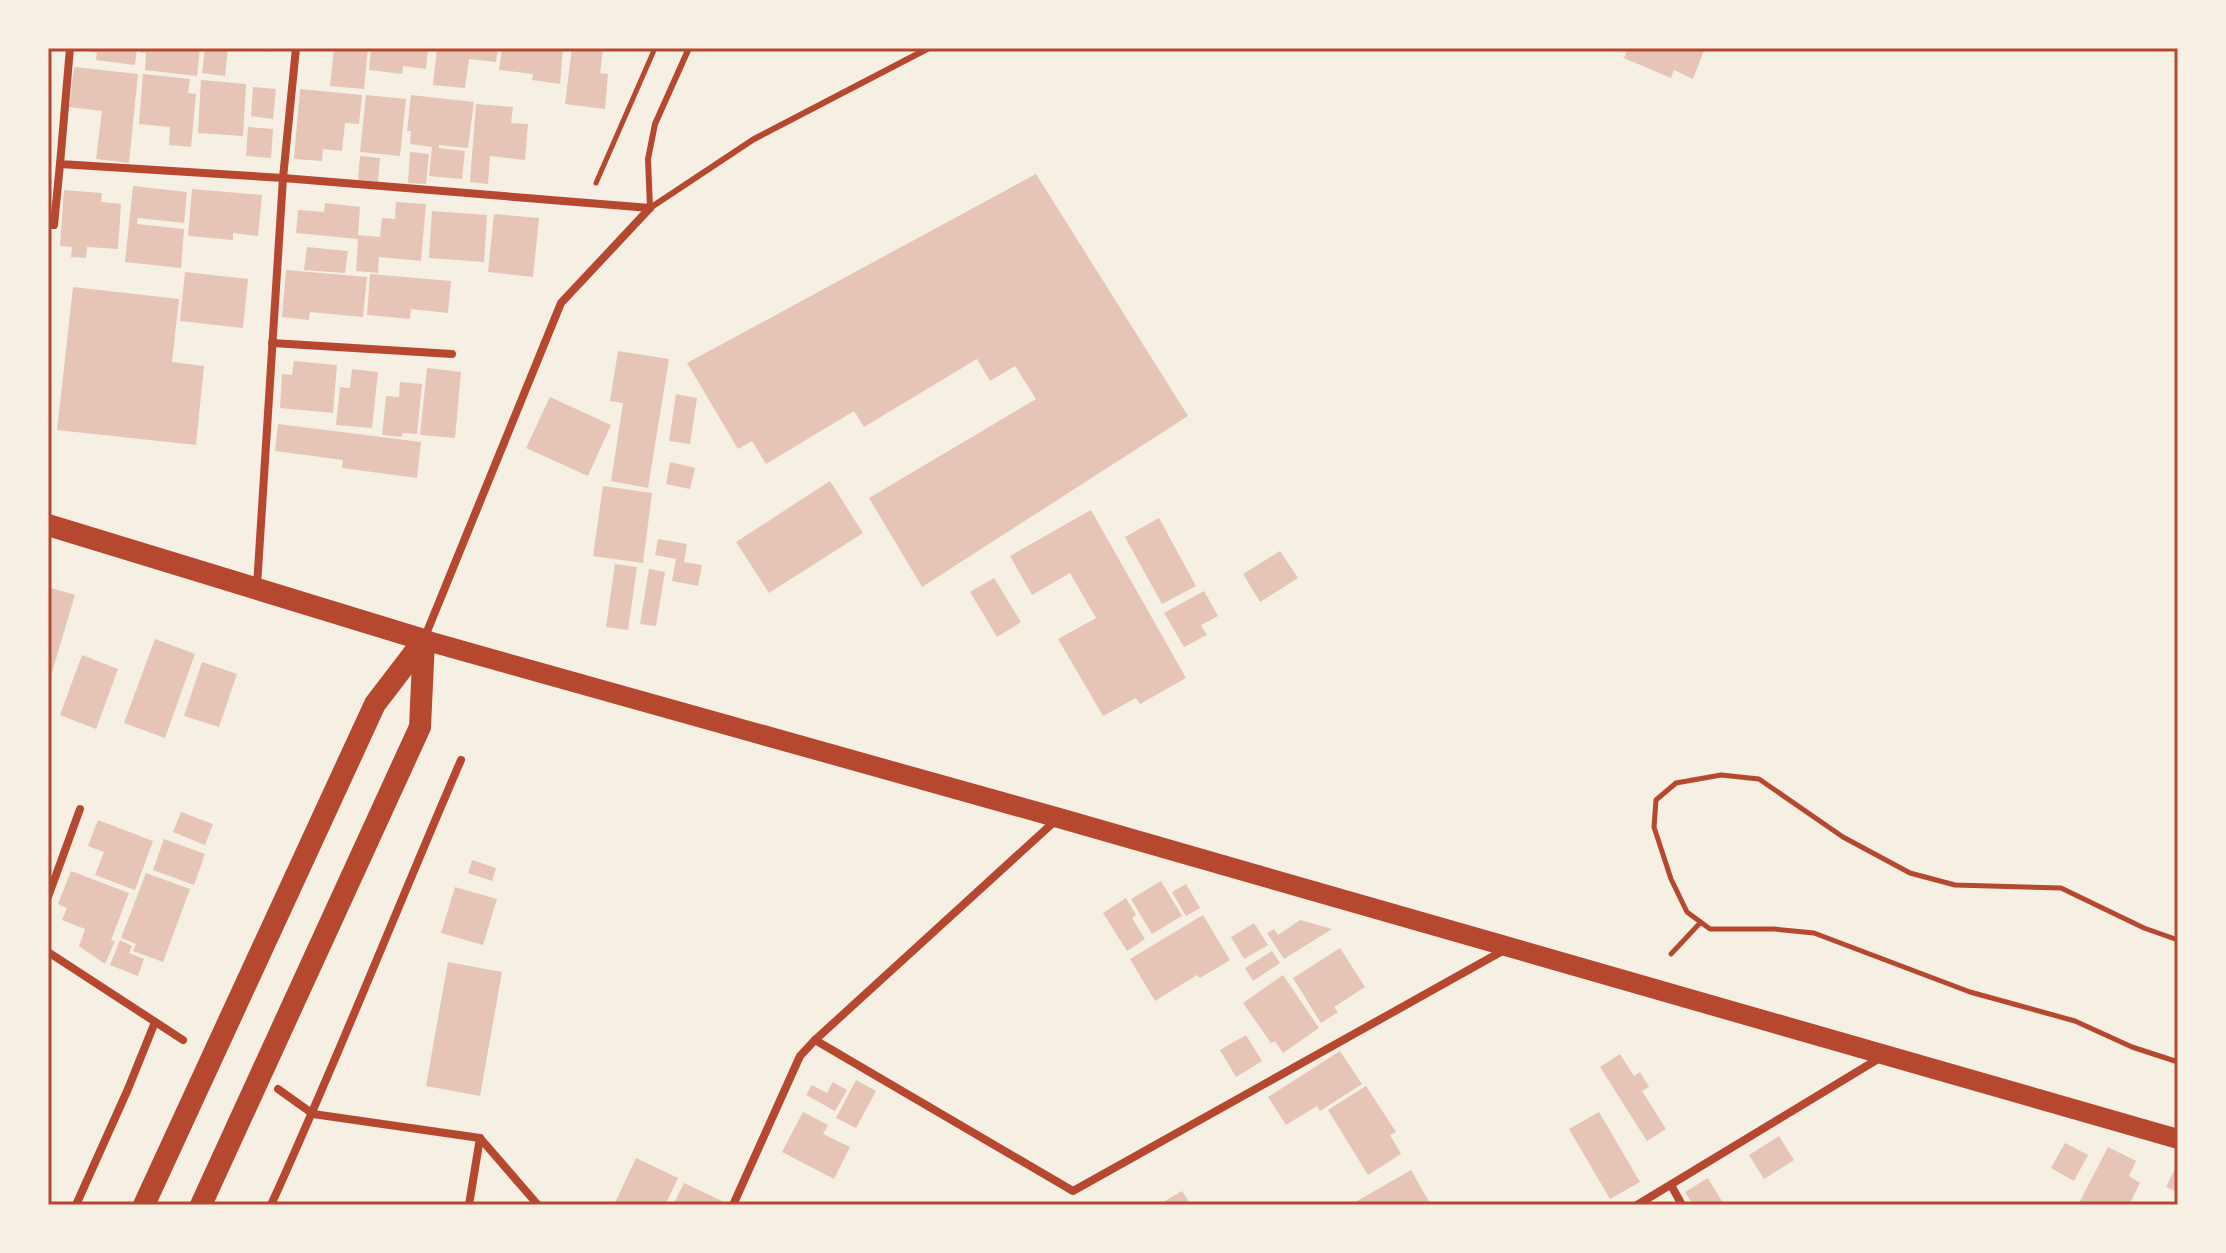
<svg xmlns="http://www.w3.org/2000/svg" width="2226" height="1253" font-family="'Noto Sans',sans-serif">
<style>
.building{fill:#e6c5b7}
.lines{fill:none;stroke-linecap:round;stroke-linejoin:round}
.path{stroke:#b5482f;stroke-width:5}
.service{stroke:#b5482f;stroke-width:6}
.minor{stroke:#b5482f;stroke-width:8}
.primary{stroke:#b5482f;stroke-width:20}
.trunk{stroke:#b5482f;stroke-width:22}
.neatline{fill:none;stroke:#b5482f;stroke-width:3}
</style>
<rect width="100%" height="100%" fill="#f6efe4"/>
<g class="building">
<path d="M 86,48 L 137,48 L 135,65 L 96,60 L 97,53 L 85,51 Z"/>
<path d="M 139,48 L 200,48 L 197,76 L 145,70 L 146,53 L 139,52 Z"/>
<path d="M 205,48 L 228,48 L 225,76 L 202,73 Z"/>
<path d="M 251,48 L 271,48 L 271,52 L 251,50 Z"/>
<path d="M 334,48 L 368,48 L 364,89 L 330,86 Z"/>
<path d="M 371,48 L 428,48 L 426,69 L 403,66 L 402,74 L 369,70 Z"/>
<path d="M 437,48 L 498,48 L 496,62 L 469,59 L 465,88 L 433,85 Z"/>
<path d="M 502,48 L 563,48 L 560,84 L 532,80 L 533,74 L 499,70 Z"/>
<path d="M 572,48 L 603,49 L 600,73 L 608,74 L 605,109 L 565,104 Z"/>
<path d="M 1628,48 L 1705,48 L 1693,79 L 1674,70 L 1671,78 L 1624,58 Z"/>
<path d="M 74,67 L 138,74 L 129,163 L 96,159 L 102,111 L 69,107 Z"/>
<path d="M 143,74 L 190,79 L 188,93 L 196,94 L 191,147 L 169,145 L 170,127 L 139,124 Z"/>
<path d="M 201,80 L 246,84 L 243,136 L 198,133 Z"/>
<path d="M 253,87 L 276,89 L 273,119 L 251,116 Z"/>
<path d="M 300,89 L 362,95 L 359,124 L 345,123 L 342,151 L 323,149 L 322,161 L 294,159 Z"/>
<path d="M 366,95 L 406,99 L 400,156 L 360,152 Z"/>
<path d="M 411,95 L 474,102 L 468,148 L 439,145 L 439,148 L 465,151 L 462,179 L 429,176 L 432,147 L 410,144 L 411,131 L 407,131 Z"/>
<path d="M 476,104 L 513,107 L 511,123 L 528,124 L 525,160 L 490,156 L 488,184 L 470,182 Z"/>
<path d="M 248,127 L 273,129 L 271,158 L 246,156 Z"/>
<path d="M 410,152 L 429,154 L 426,184 L 408,183 Z"/>
<path d="M 360,156 L 380,158 L 378,182 L 358,180 Z"/>
<path d="M 1036,174 L 1188,416 L 922,587 L 869,498 L 1036,399 L 1015,366 L 990,381 L 977,359 L 864,427 L 854,411 L 766,464 L 752,441 L 738,449 L 687,363 Z"/>
<path d="M 133,186 L 187,192 L 184,223 L 138,218 L 137,224 L 184,229 L 181,268 L 125,262 Z"/>
<path d="M 192,189 L 262,195 L 258,236 L 233,233 L 233,240 L 188,236 Z"/>
<path d="M 64,190 L 102,193 L 101,202 L 121,204 L 118,249 L 87,247 L 86,258 L 71,257 L 72,247 L 60,246 Z"/>
<path d="M 396,202 L 426,204 L 421,261 L 379,257 L 378,273 L 356,271 L 358,239 L 296,233 L 298,210 L 324,212 L 325,203 L 360,207 L 358,235 L 380,237 L 382,218 L 395,219 Z"/>
<path d="M 432,211 L 487,215 L 484,262 L 429,258 Z"/>
<path d="M 494,214 L 539,218 L 533,277 L 488,272 Z"/>
<path d="M 307,247 L 348,251 L 345,273 L 304,270 Z"/>
<path d="M 286,270 L 367,277 L 363,317 L 310,312 L 309,320 L 282,317 Z"/>
<path d="M 185,272 L 248,279 L 243,328 L 180,321 Z"/>
<path d="M 370,274 L 451,281 L 448,313 L 411,309 L 410,319 L 367,315 Z"/>
<path d="M 73,287 L 179,299 L 172,362 L 204,366 L 196,445 L 57,430 Z"/>
<path d="M 618,351 L 669,359 L 648,488 L 611,481 L 623,403 L 610,401 Z"/>
<path d="M 294,361 L 337,365 L 333,413 L 280,408 L 282,374 L 292,375 Z"/>
<path d="M 427,368 L 461,372 L 455,438 L 420,435 Z"/>
<path d="M 352,369 L 378,372 L 372,428 L 336,425 L 340,387 L 350,388 Z"/>
<path d="M 400,382 L 422,384 L 417,434 L 402,433 L 402,437 L 382,435 L 386,396 L 399,397 Z"/>
<path d="M 676,394 L 697,398 L 690,444 L 669,441 Z"/>
<path d="M 550,397 L 611,425 L 588,476 L 526,448 Z"/>
<path d="M 278,424 L 421,442 L 417,478 L 342,468 L 343,460 L 275,451 Z"/>
<path d="M 670,462 L 695,468 L 690,489 L 666,484 Z"/>
<path d="M 830,481 L 863,533 L 769,593 L 736,542 Z"/>
<path d="M 603,486 L 652,493 L 643,563 L 593,556 Z"/>
<path d="M 1091,510 L 1186,678 L 1140,704 L 1136,698 L 1103,716 L 1058,639 L 1096,618 L 1070,573 L 1032,595 L 1010,556 Z"/>
<path d="M 1159,518 L 1196,586 L 1162,604 L 1125,537 Z"/>
<path d="M 658,539 L 687,544 L 684,562 L 702,565 L 698,586 L 672,581 L 676,559 L 655,555 Z"/>
<path d="M 1280,551 L 1298,578 L 1260,602 L 1243,574 Z"/>
<path d="M 615,564 L 637,567 L 628,630 L 606,627 Z"/>
<path d="M 649,569 L 665,572 L 656,626 L 640,624 Z"/>
<path d="M 994,578 L 1021,622 L 997,637 L 970,592 Z"/>
<path d="M 48,587 L 75,595 L 49,682 L 48,682 Z"/>
<path d="M 1204,591 L 1218,616 L 1201,625 L 1207,635 L 1184,647 L 1164,613 Z"/>
<path d="M 155,639 L 195,654 L 165,738 L 124,723 Z"/>
<path d="M 82,655 L 118,669 L 96,729 L 60,715 Z"/>
<path d="M 202,662 L 237,674 L 219,727 L 184,716 Z"/>
<path d="M 181,812 L 213,824 L 205,845 L 173,832 Z"/>
<path d="M 98,820 L 153,841 L 135,890 L 95,875 L 104,852 L 88,846 Z"/>
<path d="M 164,839 L 205,854 L 194,885 L 153,870 Z"/>
<path d="M 472,860 L 496,868 L 492,881 L 468,873 Z"/>
<path d="M 71,871 L 129,893 L 111,940 L 115,941 L 105,964 L 79,946 L 85,929 L 62,920 L 67,908 L 58,904 Z"/>
<path d="M 146,873 L 190,889 L 163,962 L 133,951 L 136,944 L 121,938 Z"/>
<path d="M 1161,881 L 1182,916 L 1152,934 L 1131,899 Z"/>
<path d="M 1186,884 L 1200,908 L 1186,916 L 1172,892 Z"/>
<path d="M 455,887 L 497,899 L 483,945 L 441,933 Z"/>
<path d="M 1126,898 L 1136,915 L 1132,918 L 1145,939 L 1127,951 L 1103,913 Z"/>
<path d="M 1203,915 L 1230,960 L 1200,978 L 1197,975 L 1155,1001 L 1130,959 Z"/>
<path d="M 1300,920 L 1332,929 L 1284,959 L 1267,933 L 1274,929 L 1278,935 Z"/>
<path d="M 1254,923 L 1268,945 L 1244,959 L 1231,937 Z"/>
<path d="M 120,940 L 132,946 L 129,953 L 144,959 L 138,976 L 110,965 Z"/>
<path d="M 1340,948 L 1365,987 L 1334,1007 L 1338,1012 L 1321,1023 L 1293,978 Z"/>
<path d="M 1272,951 L 1280,963 L 1253,981 L 1245,968 Z"/>
<path d="M 448,962 L 502,972 L 480,1096 L 426,1086 Z"/>
<path d="M 1283,975 L 1319,1028 L 1283,1053 L 1275,1041 L 1271,1043 L 1243,1003 Z"/>
<path d="M 1246,1035 L 1262,1061 L 1236,1077 L 1220,1050 Z"/>
<path d="M 1340,1051 L 1362,1084 L 1320,1111 L 1317,1106 L 1286,1125 L 1268,1097 Z"/>
<path d="M 1620,1054 L 1634,1076 L 1640,1072 L 1649,1087 L 1642,1091 L 1666,1129 L 1647,1141 L 1600,1067 Z"/>
<path d="M 856,1080 L 876,1091 L 856,1128 L 836,1118 Z"/>
<path d="M 833,1082 L 847,1090 L 835,1111 L 806,1095 L 812,1085 L 827,1093 Z"/>
<path d="M 1366,1086 L 1396,1132 L 1390,1135 L 1401,1154 L 1368,1175 L 1328,1110 Z"/>
<path d="M 803,1112 L 828,1125 L 823,1134 L 850,1147 L 834,1179 L 782,1152 Z"/>
<path d="M 1599,1112 L 1640,1182 L 1610,1199 L 1569,1129 Z"/>
<path d="M 1779,1136 L 1794,1160 L 1764,1179 L 1749,1155 Z"/>
<path d="M 2065,1143 L 2088,1155 L 2074,1181 L 2051,1168 Z"/>
<path d="M 2108,1147 L 2136,1161 L 2129,1176 L 2140,1183 L 2129,1205 L 2078,1205 Z"/>
<path d="M 636,1158 L 678,1178 L 665,1205 L 614,1205 Z"/>
<path d="M 2178,1162 L 2178,1192 L 2166,1187 Z"/>
<path d="M 1411,1170 L 1431,1205 L 1350,1205 Z"/>
<path d="M 1708,1178 L 1723,1203 L 1693,1205 L 1685,1192 Z"/>
<path d="M 684,1183 L 722,1201 L 720,1205 L 673,1205 Z"/>
<path d="M 1182,1191 L 1191,1205 L 1158,1205 Z"/>
</g>
<g class="lines">
<g class="path">
<path d="M 596,183 L 655,48"/>
<path d="M 2178,940 L 2144,928 L 2061,888 L 1955,885 L 1910,873 L 1843,837 L 1759,779 L 1721,775 L 1676,783 L 1656,800 L 1654,827 L 1671,879 L 1687,912 L 1710,929 L 1774,929 L 1814,933 L 1970,992 L 2075,1021 L 2132,1047 L 2178,1062"/>
<path d="M 1671,954 L 1700,923"/>
</g>
<g class="service">
<path d="M 650,208 L 754,139 L 929,48"/>
<path d="M 650,208 L 648,159 L 655,124 L 689,48"/>
</g>
<g class="minor">
<path d="M 70,48 L 60,164 L 283,178 L 650,208"/>
<path d="M 48,225 L 54,225 L 60,164"/>
<path d="M 272,343 L 452,354"/>
<path d="M 257,586 L 283,178 L 296,48"/>
<path d="M 424,639 L 561,303 L 650,208"/>
<path d="M 48,897 L 80,809"/>
<path d="M 48,952 L 183,1040"/>
<path d="M 815,1040 L 1073,1191 L 1506,949"/>
<path d="M 278,1089 L 313,1114 L 480,1138 L 538,1205"/>
<path d="M 1671,1185 L 1682,1205"/>
<path d="M 76,1205 L 128,1089 L 155,1022"/>
<path d="M 271,1205 C 338,1058 397,908 461,760"/>
<path d="M 469,1205 L 480,1138"/>
<path d="M 733,1205 L 800,1056 L 815,1040 L 1055,821"/>
<path d="M 1637,1205 L 1883,1056"/>
</g>
<path class="primary" d="M 424,640 L 1059,818 L 2178,1139"/>
<g class="trunk">
<path d="M 48,525 L 424,640"/>
<path d="M 144,1205 L 375,704 L 424,640"/>
<path d="M 201,1205 L 420,727 L 424,640"/>
</g>
</g>
<rect width="2226" height="1253" fill="none" stroke="#f6efe4" stroke-width="100"/>
<rect x="50" y="50" width="2126" height="1153" class="neatline"/>
</svg>
